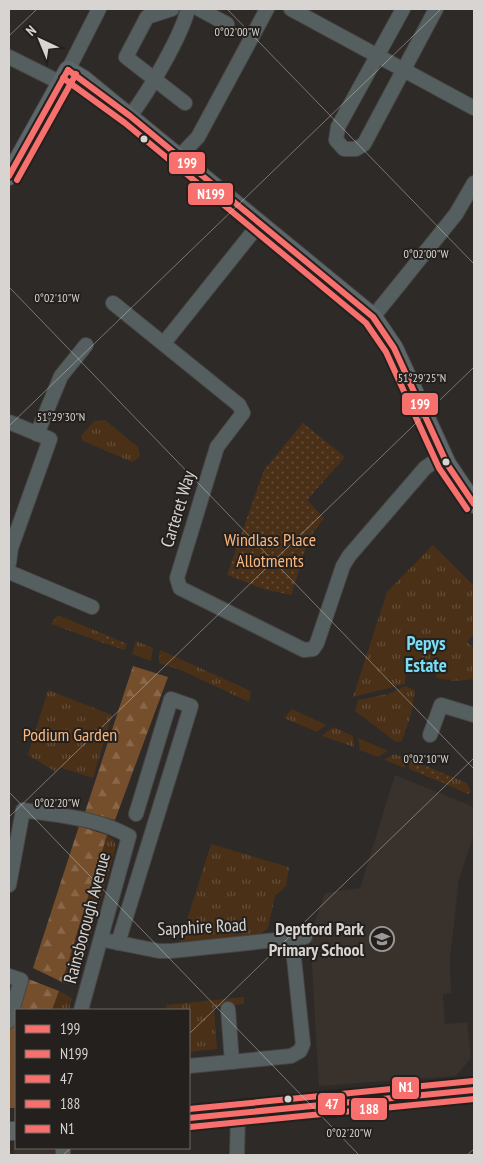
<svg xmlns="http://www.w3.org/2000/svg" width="483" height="1164" font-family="'PT Sans Narrow',sans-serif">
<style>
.built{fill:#39312b}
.grass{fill:url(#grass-tufts)}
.forest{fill:url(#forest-firs)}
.garden{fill:url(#garden-dots)}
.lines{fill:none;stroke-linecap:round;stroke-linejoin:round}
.minor-casing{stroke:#474544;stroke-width:16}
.major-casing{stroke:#474544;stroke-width:20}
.minor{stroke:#565f60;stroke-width:14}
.major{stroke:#5d6769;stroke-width:18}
.bus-1-casing{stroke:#24201d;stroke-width:10}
.bus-2-casing{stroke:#24201d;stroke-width:10}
.bus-3-casing{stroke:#24201d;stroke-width:10}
.bus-4-casing{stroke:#24201d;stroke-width:10}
.bus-5-casing{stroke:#24201d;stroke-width:10}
.bus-1{stroke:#f8706d;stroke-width:6}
.bus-2{stroke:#f8706d;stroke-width:6}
.bus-3{stroke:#f8706d;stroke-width:6}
.bus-4{stroke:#f8706d;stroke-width:6}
.bus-5{stroke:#f8706d;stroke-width:6}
.ticks{fill:none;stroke:#d7d4d2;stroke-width:1;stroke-opacity:0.45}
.bus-dot{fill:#d7d4d2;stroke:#24201d;stroke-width:2}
.labels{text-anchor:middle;stroke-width:4;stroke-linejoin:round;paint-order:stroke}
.street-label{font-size:18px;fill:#d7d4d2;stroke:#24201d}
.park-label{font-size:18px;fill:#fdb77d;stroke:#24201d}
.poi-label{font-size:18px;font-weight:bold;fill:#d7d4d2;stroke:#24201d;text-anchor:end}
.neighbourhood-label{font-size:19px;font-weight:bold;fill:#79ddf6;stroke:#24201d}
.ticks-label{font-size:12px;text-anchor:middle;fill:#d7d4d2;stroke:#24201d;stroke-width:4;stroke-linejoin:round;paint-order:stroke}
.line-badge{stroke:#24201d;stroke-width:2}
.badge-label{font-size:14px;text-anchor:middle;font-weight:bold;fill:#fff}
</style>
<defs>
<pattern id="grass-tufts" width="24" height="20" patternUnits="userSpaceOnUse" patternTransform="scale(1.25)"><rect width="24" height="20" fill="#4b3018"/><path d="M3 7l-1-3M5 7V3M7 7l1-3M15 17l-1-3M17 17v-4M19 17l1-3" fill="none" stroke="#644d39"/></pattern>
<pattern id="forest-firs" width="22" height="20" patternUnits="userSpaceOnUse" patternTransform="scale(1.25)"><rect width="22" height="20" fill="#754e2c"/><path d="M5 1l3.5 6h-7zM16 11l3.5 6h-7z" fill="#88674a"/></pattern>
<pattern id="garden-dots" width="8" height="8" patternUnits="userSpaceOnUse" patternTransform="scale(1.25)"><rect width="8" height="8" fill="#4b3018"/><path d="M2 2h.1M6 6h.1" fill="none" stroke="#644d39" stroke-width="1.8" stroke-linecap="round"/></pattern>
</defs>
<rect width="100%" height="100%" fill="#2d2a28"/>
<g class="built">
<path d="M 395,775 L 474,807 L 474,834 L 459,879 L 450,959 L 451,993 L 443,994 L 445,1024 L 467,1022 L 471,1058 L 456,1076 L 319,1086 L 311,950 L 312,929 L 325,893 L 360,888 Z"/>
<path d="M 14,1143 L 16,1143 L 16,1148 L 57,1148 L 58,1155 L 13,1155 Z"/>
</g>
<g class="grass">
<path d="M 105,420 L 138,447 L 140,457 L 132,462 L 83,441 L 81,436 L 94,421 Z"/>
<path d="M 433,545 L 474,586 L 474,634 L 467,642 L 474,648 L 474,679 L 454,681 L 437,678 L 432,665 L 412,662 L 406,667 L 405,684 L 353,697 L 387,592 Z"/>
<path d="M 58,615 L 99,632 L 98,641 L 51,624 Z"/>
<path d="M 136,641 L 153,648 L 151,661 L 132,654 Z"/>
<path d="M 160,650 L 251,691 L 249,702 L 181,670 L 159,663 Z"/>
<path d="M 405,686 L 415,690 L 411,714 L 402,741 L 396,742 L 355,711 L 358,700 L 388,694 Z"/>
<path d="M 48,690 L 112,715 L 93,778 L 59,767 L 56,772 L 28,755 Z"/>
<path d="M 292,709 L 326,725 L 317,732 L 284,718 Z"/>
<path d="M 333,727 L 353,736 L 354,747 L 322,736 Z"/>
<path d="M 358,738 L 388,751 L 378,757 L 360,750 Z"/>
<path d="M 394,754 L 405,758 L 405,768 L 384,760 Z"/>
<path d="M 450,776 L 467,783 L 471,792 L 468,794 L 443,783 Z"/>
<path d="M 107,835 L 114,840 L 116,846 L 76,986 L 62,982 Z"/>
<path d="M 211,844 L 289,867 L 286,886 L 275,896 L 268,928 L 257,937 L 179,945 Z"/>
<path d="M 59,991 L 72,998 L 69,1010 L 52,1010 Z"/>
<path d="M 244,997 L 244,1004 L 233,1005 L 227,1002 L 222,1006 L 214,1007 L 217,1049 L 189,1052 L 189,1010 L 167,1010 L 166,1005 Z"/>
</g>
<g class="forest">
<path d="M 133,666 L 168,677 L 115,820 L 85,812 Z"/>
<path d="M 79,826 L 107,835 L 62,982 L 33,968 Z"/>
<path d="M 26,978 L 59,991 L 52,1010 L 16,1010 L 16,1108 L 9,1108 L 9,1033 Z"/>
</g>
<g class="garden">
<path d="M 303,423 L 345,457 L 307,500 L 324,518 L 309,538 L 291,595 L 267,590 L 227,575 L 264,470 Z"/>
<path d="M 99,632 L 127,644 L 125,650 L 98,641 Z"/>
<path d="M 409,759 L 450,776 L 443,783 L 409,769 Z"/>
</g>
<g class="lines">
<defs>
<g id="minor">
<path d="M 172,9 L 147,17 L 126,57 L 185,103"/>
<path d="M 199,9 L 227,24"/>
<path d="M 291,9 L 474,108"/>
<path d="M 403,9 L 338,127 L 336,140 L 344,149 L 356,149 L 364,144 L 436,9"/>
<path d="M 9,57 L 61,83"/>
<path d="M 68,70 L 99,9"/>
<path d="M 130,116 C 148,93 181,37 188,9"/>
<path d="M 179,157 L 198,137 L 267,9"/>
<path d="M 113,303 L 239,405 L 243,413 L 217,447 L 177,578 L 180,588 L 304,650 L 313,649 L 317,643 L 343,566 L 349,556 L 425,468 L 442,456"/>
<path d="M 373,317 L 456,214 L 474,183"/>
<path d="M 164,343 L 260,223"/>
<path d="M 9,422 L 50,439 L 11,548 L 9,563"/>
<path d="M 37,434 L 61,376 L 86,345"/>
<path d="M 9,572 L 92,607"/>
<path d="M 430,735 L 441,705 L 474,715"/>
<path d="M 9,885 L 23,810 C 60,816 95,817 129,836 L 81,1010"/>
<path d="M 109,941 L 159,951 L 171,951 L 305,937"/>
<path d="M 118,943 L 191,706 L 171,699 L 136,814"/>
<path d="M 9,976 L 21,980 L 9,1021"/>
<path d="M 228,1009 L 232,1062"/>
<path d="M 189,1066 L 291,1056 L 300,1051 L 303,1044 L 292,939"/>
<path d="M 63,1148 L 63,1155"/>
<path d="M 237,1155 L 238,1114"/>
</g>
<g id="major">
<path d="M 9,176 L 68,70 L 83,79 L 373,317 L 394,348 L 447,464 L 474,504"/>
<path d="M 189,1118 L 474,1090"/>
<path d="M 9,1131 L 16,1131"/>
</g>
</defs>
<use href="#minor" class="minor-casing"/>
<use href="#major" class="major-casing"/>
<use href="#minor" class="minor"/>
<use href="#major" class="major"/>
<defs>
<g id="bus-1">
<path d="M 68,70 L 130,116 L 373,317 L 394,348 L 447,464 L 474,504"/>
<path d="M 9,176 L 68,70"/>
</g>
<g id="bus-2">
<path d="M 63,78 L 125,123 L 366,323 L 386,352 L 439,468 L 467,509"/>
<path d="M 17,180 L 76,74"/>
</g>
<path id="bus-3" d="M 189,1118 L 474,1090"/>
<path id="bus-4" d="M 190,1127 L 474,1099"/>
<path id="bus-5" d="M 189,1109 L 473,1081"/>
</defs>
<use href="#bus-1" class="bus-1-casing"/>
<use href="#bus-2" class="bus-2-casing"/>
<use href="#bus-3" class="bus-3-casing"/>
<use href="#bus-4" class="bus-4-casing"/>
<use href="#bus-5" class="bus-5-casing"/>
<use href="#bus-1" class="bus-1"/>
<use href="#bus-2" class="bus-2"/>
<use href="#bus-3" class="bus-3"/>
<use href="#bus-4" class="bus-4"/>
<use href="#bus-5" class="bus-5"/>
</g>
<path class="ticks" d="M 227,9 L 474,264M 9,36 L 37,9M 9,287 L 474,769M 9,426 L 441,9M 9,792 L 359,1155M 9,817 L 474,367M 189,1034 L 474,758M 63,1155 L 71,1148M 467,1155 L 474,1149"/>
<defs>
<symbol id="school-ring" viewBox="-11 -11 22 22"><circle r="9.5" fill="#24201d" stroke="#9c9896" stroke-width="1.5"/><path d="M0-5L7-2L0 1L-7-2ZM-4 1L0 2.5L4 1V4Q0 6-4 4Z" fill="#9c9896"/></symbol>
</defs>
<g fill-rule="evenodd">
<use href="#school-ring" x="368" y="925" width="28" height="28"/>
</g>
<g class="bus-dot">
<circle cx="144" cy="139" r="4.5"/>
<circle cx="446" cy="462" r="4.5"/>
<circle cx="288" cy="1099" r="4.5"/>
</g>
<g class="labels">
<g class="street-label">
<text transform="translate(178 509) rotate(-73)" y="6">Carteret Way</text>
<text transform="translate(87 918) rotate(-75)" y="6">Rainsborough Avenue</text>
<text transform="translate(202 927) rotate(-3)" y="6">Sapphire Road</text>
</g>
<g class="park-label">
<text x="270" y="546">Windlass Place<tspan x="270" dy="21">Allotments</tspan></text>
<text x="70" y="741">Podium Garden</text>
</g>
<g class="poi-label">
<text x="364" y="935">Deptford Park<tspan x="364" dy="21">Primary School</tspan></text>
</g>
<g class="neighbourhood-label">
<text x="426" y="650">Pepys<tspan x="426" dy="22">Estate</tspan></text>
</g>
</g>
<g class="ticks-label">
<text x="237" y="36">0°02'00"W</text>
<text x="426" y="258">0°02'00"W</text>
<text x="57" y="302">0°02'10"W</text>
<text x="422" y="382">51°29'25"N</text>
<text x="61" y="421">51°29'30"N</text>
<text x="426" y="763">0°02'10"W</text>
<text x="57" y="807">0°02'20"W</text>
<text x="349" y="1137">0°02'20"W</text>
</g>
<g class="line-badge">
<rect x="168" y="151" width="38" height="24" rx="5" fill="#f8706d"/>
<rect x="187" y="182" width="47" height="24" rx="5" fill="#f8706d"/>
<rect x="401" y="392" width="38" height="24" rx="5" fill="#f8706d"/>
<rect x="391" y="1076" width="29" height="24" rx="5" fill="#f8706d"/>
<rect x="317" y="1092" width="29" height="24" rx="5" fill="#f8706d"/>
<rect x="350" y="1097" width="38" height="24" rx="5" fill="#f8706d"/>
</g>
<g class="badge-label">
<text x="187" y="168">199</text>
<text x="211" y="199">N199</text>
<text x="420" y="409">199</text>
<text x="406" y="1092">N1</text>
<text x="332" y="1109">47</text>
<text x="369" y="1114">188</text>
</g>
<rect width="483" height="1164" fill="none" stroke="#d7d4d2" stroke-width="20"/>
<rect x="15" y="1009" width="175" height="140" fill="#24201d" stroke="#6c6865"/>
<rect x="25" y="1025" width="25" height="8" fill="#f8706d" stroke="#6c6865"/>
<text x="60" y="1034" font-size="15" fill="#d7d4d2">199</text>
<rect x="25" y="1050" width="25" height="8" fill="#f8706d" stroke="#6c6865"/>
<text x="60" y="1059" font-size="15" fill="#d7d4d2">N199</text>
<rect x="25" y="1075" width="25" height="8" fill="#f8706d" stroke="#6c6865"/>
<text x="60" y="1084" font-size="15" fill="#d7d4d2">47</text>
<rect x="25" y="1100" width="25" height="8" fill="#f8706d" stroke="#6c6865"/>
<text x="60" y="1109" font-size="15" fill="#d7d4d2">188</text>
<rect x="25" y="1125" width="25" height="8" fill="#f8706d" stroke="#6c6865"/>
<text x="60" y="1134" font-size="15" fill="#d7d4d2">N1</text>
<g transform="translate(40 40) rotate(316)" stroke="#24201d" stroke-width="4" paint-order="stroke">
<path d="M0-4L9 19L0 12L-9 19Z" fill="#d7d4d2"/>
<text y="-8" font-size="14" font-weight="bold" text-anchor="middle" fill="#d7d4d2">N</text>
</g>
</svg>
